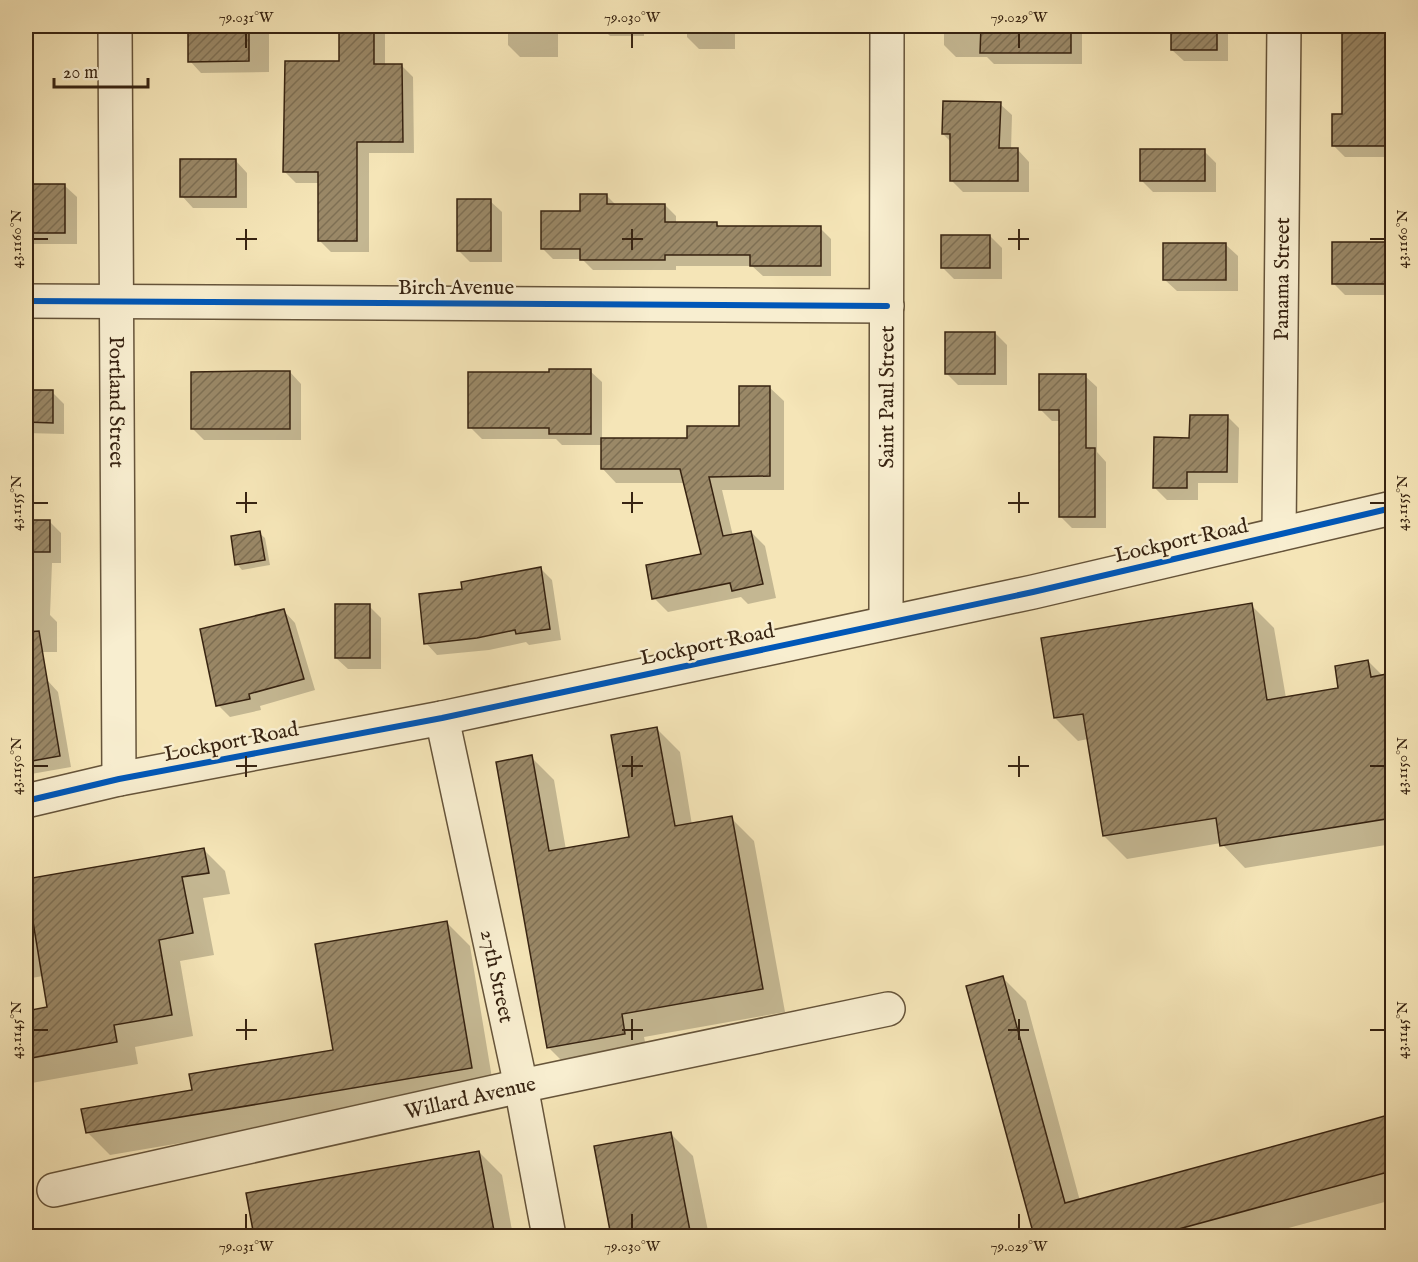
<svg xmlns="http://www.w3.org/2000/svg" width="1418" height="1262" font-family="'IM FELL English',serif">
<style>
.shadow{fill:#0003}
.building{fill:url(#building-hatch);stroke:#372311;stroke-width:1.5}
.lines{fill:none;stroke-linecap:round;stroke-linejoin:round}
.minor-casing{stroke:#66543a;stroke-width:36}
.minor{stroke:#f8eed0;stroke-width:33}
.cycleway-casing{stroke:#f8eed0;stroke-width:10}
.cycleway{stroke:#0057b8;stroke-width:6}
.ticks{fill:none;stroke:#372311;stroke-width:2}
.labels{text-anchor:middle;stroke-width:5;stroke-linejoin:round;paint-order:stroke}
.street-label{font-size:21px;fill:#372311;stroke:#f8eed0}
.neatline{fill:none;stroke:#372311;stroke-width:2}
.ticks-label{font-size:15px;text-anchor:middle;fill:#372311}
</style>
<defs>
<pattern id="building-hatch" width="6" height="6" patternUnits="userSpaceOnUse" patternTransform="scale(1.5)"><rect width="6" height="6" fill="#9a8867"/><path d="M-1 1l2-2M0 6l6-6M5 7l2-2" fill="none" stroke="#7e6f53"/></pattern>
</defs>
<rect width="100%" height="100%" fill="#f5e5b7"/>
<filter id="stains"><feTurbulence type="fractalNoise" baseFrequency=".00333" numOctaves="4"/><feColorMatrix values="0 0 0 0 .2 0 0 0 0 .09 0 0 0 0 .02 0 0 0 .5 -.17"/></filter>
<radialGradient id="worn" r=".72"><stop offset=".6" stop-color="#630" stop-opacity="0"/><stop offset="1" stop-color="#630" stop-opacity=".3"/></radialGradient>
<g class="shadow">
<path d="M 189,26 L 269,26 L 269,72 L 201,73 L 190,61 Z"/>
<path d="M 340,26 L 385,26 L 385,65 L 401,65 L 413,77 L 414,153 L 369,153 L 369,252 L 331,252 L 320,241 L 320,183 L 296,183 L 284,171 L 340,63 Z"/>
<path d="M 508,26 L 558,26 L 558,57 L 520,57 L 508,45 Z"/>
<path d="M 600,26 L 644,26 L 644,36 L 610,36 Z"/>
<path d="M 687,26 L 735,26 L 735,49 L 699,49 L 687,37 Z"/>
<path d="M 944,26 L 1075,26 L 1082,33 L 1082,64 L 994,64 L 987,57 L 956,57 L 944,45 Z"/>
<path d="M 1172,26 L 1221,26 L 1228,32 L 1228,61 L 1184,61 L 1172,50 Z"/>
<path d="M 1343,26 L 1392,26 L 1392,157 L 1345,157 L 1334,146 L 1343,116 Z"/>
<path d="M 1000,104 L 1012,115 L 1011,150 L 1018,150 L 1029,162 L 1029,192 L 963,192 L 951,180 L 951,142 L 943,134 Z"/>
<path d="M 1204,151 L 1216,163 L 1216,192 L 1153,192 L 1141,180 Z"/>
<path d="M 236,161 L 247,173 L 247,208 L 193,208 L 182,196 Z"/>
<path d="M 26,186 L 65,186 L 77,197 L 77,244 L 26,244 Z"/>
<path d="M 606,195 L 616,205 L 665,205 L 676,216 L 676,223 L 716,223 L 721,228 L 820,228 L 831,239 L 831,276 L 763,276 L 752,266 L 676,266 L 676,270 L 593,270 L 582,259 L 553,259 L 542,248 L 582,213 Z"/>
<path d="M 490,201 L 502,212 L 502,262 L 470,262 L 459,251 Z"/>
<path d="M 990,236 L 1002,248 L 1002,279 L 954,279 L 942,267 Z"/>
<path d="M 1334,244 L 1392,244 L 1392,295 L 1345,295 L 1334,284 Z"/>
<path d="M 1226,245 L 1238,256 L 1238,291 L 1177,291 L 1165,280 Z"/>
<path d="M 995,333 L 1007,345 L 1007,385 L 958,385 L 946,373 Z"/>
<path d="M 590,371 L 602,382 L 602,440 L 688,440 L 740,428 L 769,387 L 784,401 L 784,490 L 722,490 L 733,536 L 751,532 L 765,546 L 776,598 L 748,604 L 741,597 L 668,612 L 654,598 L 702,556 L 685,483 L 616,483 L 602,468 L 602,445 L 562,445 L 556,439 L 482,439 L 470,427 L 551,373 Z"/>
<path d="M 290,372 L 301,384 L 301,440 L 204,440 L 192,428 Z"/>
<path d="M 1085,376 L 1097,387 L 1097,452 L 1106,462 L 1106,528 L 1072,528 L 1060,516 L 1060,421 L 1052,421 L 1041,410 Z"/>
<path d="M 26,392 L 52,392 L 64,404 L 64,434 L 26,433 Z"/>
<path d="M 1227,416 L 1239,428 L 1238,483 L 1198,483 L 1198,500 L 1167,500 L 1155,488 L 1191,439 Z"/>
<path d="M 26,521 L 49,521 L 61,533 L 61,563 L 52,563 L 50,615 L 57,622 L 57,652 L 26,652 Z"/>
<path d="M 259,533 L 265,538 L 270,565 L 242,570 L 237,564 Z"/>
<path d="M 541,569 L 552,580 L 561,640 L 529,645 L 526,642 L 489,650 L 437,655 L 426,643 L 464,591 Z"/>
<path d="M 1251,605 L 1274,628 L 1286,698 L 1340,689 L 1368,661 L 1383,676 L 1392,675 L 1392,844 L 1245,868 L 1221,843 L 1127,859 L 1104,836 L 1088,739 L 1078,741 L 1055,718 Z"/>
<path d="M 369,606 L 381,618 L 381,669 L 348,669 L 336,658 Z"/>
<path d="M 284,611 L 295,623 L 315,690 L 260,706 L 261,710 L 230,717 L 218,705 Z"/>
<path d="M 47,680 L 58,692 L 71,767 L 31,774 L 26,769 L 26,684 Z"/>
<path d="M 657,729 L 680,752 L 692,825 L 731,818 L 754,841 L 785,1012 L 644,1037 L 648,1057 L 571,1070 L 548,1047 L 531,757 L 554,780 L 566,850 L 631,839 Z"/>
<path d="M 204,850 L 225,871 L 230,894 L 203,898 L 214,955 L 180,961 L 193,1036 L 135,1047 L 138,1064 L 26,1084 L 26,1013 L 49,1008 L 43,976 L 26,979 L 26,892 Z"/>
<path d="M 447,923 L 470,946 L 494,1090 L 110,1155 L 87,1132 L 194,1091 L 334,1051 Z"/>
<path d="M 1003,978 L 1026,1001 L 1080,1201 L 1392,1116 L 1392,1200 L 1259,1236 L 1036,1236 L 968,987 Z"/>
<path d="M 670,1133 L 693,1156 L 709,1236 L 613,1236 L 596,1148 Z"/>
<path d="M 479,1152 L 502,1175 L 513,1236 L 255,1236 L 248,1194 Z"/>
</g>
<g class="building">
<path d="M 188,26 L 249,26 L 249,61 L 188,62 Z"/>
<path d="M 339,26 L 374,26 L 374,64 L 402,64 L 403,142 L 357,142 L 357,241 L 318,241 L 318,172 L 283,172 L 285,61 L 339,61 Z"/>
<path d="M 981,26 L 1071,26 L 1071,53 L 980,53 Z"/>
<rect x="1171" y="26" width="46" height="24"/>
<path d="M 1342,29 L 1388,29 L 1388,114 L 1392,114 L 1392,146 L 1332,146 L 1332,114 L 1342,114 Z"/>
<path d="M 943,101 L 1001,102 L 999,148 L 1018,148 L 1018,181 L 950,181 L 950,134 L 942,134 Z"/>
<rect x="1140" y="149" width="65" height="32"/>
<rect x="180" y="159" width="56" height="38"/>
<rect x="26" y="184" width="39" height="49"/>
<path d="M 580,194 L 607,194 L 607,204 L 665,204 L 665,222 L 717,222 L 717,226 L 821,226 L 821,266 L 750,266 L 750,255 L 665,255 L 665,260 L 580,260 L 580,249 L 541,249 L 541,211 L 580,211 Z"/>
<rect x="457" y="199" width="34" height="52"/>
<rect x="941" y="235" width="49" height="33"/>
<rect x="1332" y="242" width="55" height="42"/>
<rect x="1163" y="243" width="63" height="37"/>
<rect x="945" y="332" width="50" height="42"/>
<path d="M 549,369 L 591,369 L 591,434 L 549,434 L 549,428 L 468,428 L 468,372 L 549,372 Z"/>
<path d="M 259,371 L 290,371 L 290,429 L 191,429 L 191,372 Z"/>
<path d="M 1039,374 L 1086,374 L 1086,448 L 1095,448 L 1095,517 L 1059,517 L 1059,410 L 1039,410 Z"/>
<path d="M 739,386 L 770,386 L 770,476 L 709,477 L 723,536 L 751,531 L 763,584 L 732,591 L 730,583 L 652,599 L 646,565 L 701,554 L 680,469 L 601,469 L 601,438 L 687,438 L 687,426 L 739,426 Z"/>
<path d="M 26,390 L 53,390 L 53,423 L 26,422 Z"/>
<path d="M 1190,415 L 1228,415 L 1227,472 L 1187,472 L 1187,488 L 1153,488 L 1154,437 L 1189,438 Z"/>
<rect x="26" y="520" width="24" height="32"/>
<path d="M 260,531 L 265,560 L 235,565 L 231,536 Z"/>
<path d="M 541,567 L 550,629 L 516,634 L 515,630 L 477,638 L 424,644 L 419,594 L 462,589 L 461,582 Z"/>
<path d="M 1252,603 L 1267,700 L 1338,688 L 1335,666 L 1368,660 L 1371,677 L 1392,673 L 1392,818 L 1220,846 L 1216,818 L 1103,836 L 1083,714 L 1054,718 L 1041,638 Z"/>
<rect x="335" y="604" width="35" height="54"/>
<path d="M 284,609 L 304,679 L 249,694 L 250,699 L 216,706 L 200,629 Z"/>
<path d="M 39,631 L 60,756 L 26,762 L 26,632 Z"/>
<path d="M 657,727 L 675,826 L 732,816 L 763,989 L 622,1014 L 625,1034 L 547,1048 L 496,762 L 532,755 L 549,851 L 629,837 L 611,735 Z"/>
<path d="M 204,848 L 209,873 L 182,877 L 193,933 L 159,940 L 172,1015 L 114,1025 L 117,1042 L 26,1059 L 26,1011 L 47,1007 L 26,879 Z"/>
<path d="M 447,921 L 472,1068 L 86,1133 L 81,1109 L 192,1090 L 189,1074 L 333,1050 L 315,944 Z"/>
<path d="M 1003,976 L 1065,1203 L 1392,1114 L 1392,1171 L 1153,1236 L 1034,1236 L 966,986 Z"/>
<path d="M 671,1132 L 691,1236 L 611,1236 L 594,1146 Z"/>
<path d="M 479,1151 L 495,1236 L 254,1236 L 246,1193 Z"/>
</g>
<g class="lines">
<defs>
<g id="minor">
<path id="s1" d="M 115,26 L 119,779"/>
<path d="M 26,301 L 887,306"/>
<path id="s2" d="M 1279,534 L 1284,26"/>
<path id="s3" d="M 886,623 L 887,26"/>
<path id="s4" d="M 442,718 L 521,1086 L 549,1236"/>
<path d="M 26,801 L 119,779 L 442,718 L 1033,592 L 1392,508"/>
<path id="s5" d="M 54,1190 L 521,1086 L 888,1009"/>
</g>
</defs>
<use href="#minor" class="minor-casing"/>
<use href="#minor" class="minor"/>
<defs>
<g id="cycleway">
<path d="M 26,301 L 887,306"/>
<path d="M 26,801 L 119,779 L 442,718 L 1033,592 L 1392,508"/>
</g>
</defs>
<use href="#cycleway" class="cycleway-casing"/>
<use href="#cycleway" class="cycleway"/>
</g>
<path class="ticks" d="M 246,33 L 246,48M 632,33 L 632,48M 1019,33 L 1019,48M 246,229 L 246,250M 632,229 L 632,250M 1019,229 L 1019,250M 33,239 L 48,239M 236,239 L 257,239M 622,239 L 643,239M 1008,239 L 1029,239M 1370,239 L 1385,239M 246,492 L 246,513M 632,492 L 632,513M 1019,492 L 1019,513M 33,503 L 48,503M 236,503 L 257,503M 622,503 L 643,503M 1008,503 L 1029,503M 1370,503 L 1385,503M 246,756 L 246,777M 632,756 L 632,777M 1019,756 L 1019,777M 33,766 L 48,766M 236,766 L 257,766M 622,766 L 643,766M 1008,766 L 1029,766M 1370,766 L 1385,766M 246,1019 L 246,1040M 632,1019 L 632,1040M 1019,1019 L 1019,1040M 33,1030 L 48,1030M 236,1030 L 257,1030M 622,1030 L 643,1030M 1008,1030 L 1029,1030M 1370,1030 L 1385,1030M 246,1214 L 246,1229M 632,1214 L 632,1229M 1019,1214 L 1019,1229"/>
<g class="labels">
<g class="street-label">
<text dy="7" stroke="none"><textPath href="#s2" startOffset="255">Panama Street</textPath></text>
<text x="456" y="294">Birch Avenue</text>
<text dy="7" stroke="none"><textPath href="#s3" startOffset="226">Saint Paul Street</textPath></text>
<text dy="7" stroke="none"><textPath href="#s1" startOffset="376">Portland Street</textPath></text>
<text transform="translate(1181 540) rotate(-13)" y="7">Lockport Road</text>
<text transform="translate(707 644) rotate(-12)" y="7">Lockport Road</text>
<text transform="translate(231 741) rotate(-11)" y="7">Lockport Road</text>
<text dy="7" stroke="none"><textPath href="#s4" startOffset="264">27th Street</textPath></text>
<text dy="7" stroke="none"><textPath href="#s5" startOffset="426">Willard Avenue</textPath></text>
</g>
</g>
<rect width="1418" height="1262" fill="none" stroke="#f5e5b7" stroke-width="66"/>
<path d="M54 78v9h94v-9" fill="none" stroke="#372311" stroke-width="3"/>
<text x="63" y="78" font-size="18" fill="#372311" stroke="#f8eed0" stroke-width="4.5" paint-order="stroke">20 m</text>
<rect x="33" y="33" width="1352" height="1196" class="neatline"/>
<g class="ticks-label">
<text x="246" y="22">79.031°W</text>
<text x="632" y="22">79.030°W</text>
<text x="1019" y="22">79.029°W</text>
<text transform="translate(16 239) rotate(-90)" y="5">43.1160°N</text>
<text transform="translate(1402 239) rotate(-90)" y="5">43.1160°N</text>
<text transform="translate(16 503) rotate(-90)" y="5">43.1155°N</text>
<text transform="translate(1402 503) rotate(-90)" y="5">43.1155°N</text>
<text transform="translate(16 766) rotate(-90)" y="5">43.1150°N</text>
<text transform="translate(1402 766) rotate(-90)" y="5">43.1150°N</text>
<text transform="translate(16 1030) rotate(-90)" y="5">43.1145°N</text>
<text transform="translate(1402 1030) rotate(-90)" y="5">43.1145°N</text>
<text x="246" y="1251">79.031°W</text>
<text x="632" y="1251">79.030°W</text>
<text x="1019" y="1251">79.029°W</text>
</g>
<rect width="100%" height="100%" filter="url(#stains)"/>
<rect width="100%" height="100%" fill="url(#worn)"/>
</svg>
